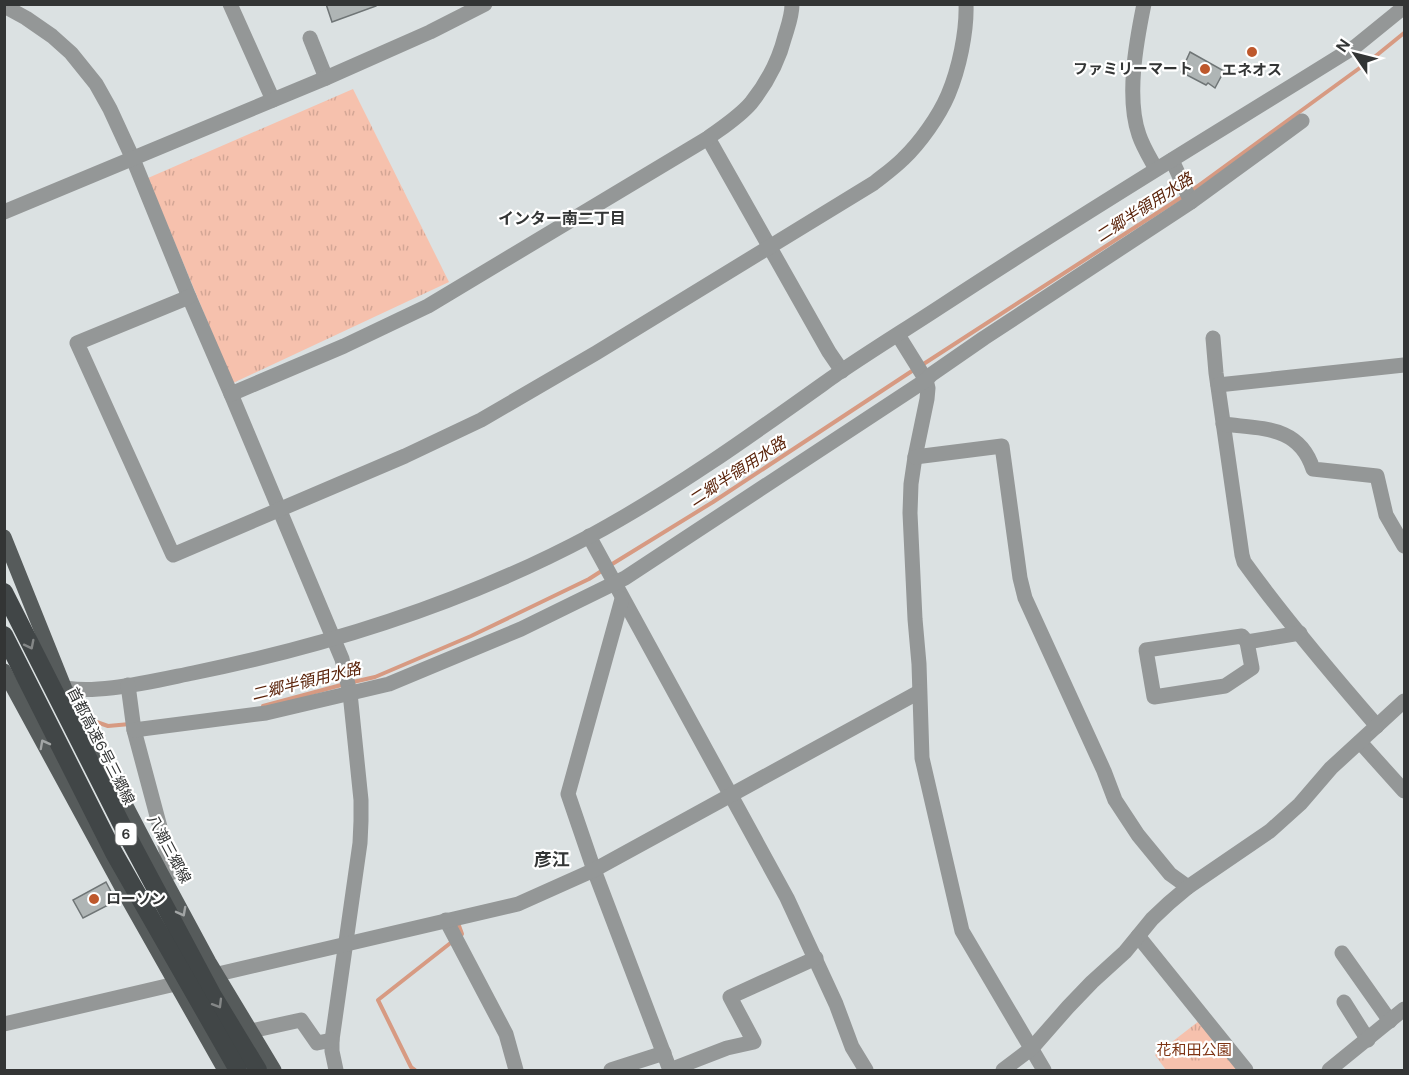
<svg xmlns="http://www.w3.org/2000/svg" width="1409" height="1075" font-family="'DM Sans','Noto Sans JP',sans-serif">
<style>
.grass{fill:url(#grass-tufts)}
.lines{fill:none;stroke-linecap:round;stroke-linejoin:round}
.stream{stroke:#d79a82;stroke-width:4}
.building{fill:#afb5b5;stroke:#6f7576;stroke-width:1.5}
.minor{stroke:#949797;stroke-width:15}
.major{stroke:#565b5b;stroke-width:15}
.highway-bridge{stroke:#414647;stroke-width:18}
.oneway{stroke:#848787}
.oneway2{stroke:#a2a5a5}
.poi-dot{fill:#be582c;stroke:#fff;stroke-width:2}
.labels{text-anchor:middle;stroke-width:4.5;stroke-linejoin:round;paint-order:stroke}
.shield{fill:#fff;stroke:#707272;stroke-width:1.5}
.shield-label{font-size:14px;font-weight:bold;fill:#333535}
.poi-label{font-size:15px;font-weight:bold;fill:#333535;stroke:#fff;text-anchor:end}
.street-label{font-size:15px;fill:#333535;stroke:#fff}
.park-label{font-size:15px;fill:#7e3414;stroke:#fff}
.water-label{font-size:16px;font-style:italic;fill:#5b240b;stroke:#fff}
.neighbourhood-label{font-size:16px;font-weight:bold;fill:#333535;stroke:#fff}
.quarter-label{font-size:18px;font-weight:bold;fill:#333535;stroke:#fff}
</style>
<defs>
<pattern id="grass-tufts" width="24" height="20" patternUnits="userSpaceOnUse" patternTransform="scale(1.5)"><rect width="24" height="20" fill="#f6c1ad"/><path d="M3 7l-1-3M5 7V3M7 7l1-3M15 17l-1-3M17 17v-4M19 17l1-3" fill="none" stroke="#d3a695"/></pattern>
</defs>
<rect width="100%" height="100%" fill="#dbe1e2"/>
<g class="grass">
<path d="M 353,89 L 449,282 L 233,383 L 148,178 Z"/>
<path d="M 1199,1021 L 1238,1070 L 1166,1070 L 1155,1055 Z"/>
</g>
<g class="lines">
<g class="stream">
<path d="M 1191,191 L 1372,59 L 1404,33"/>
<path d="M 922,365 L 1185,195"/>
<path d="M 609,566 L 713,502 L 915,369"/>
<path d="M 353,682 L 375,677 L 471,636 L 589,579 L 603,570"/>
<path d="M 263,706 L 345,684"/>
<path d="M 85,718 L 108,726 L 130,724"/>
<path d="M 458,923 L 462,934 L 459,937"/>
<path d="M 415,1070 L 411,1067 L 378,1000 L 453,941"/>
</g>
</g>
<g class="building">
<path d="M 326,4 L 376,4 L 376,6 L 332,22 Z"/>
<path d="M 1190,52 L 1224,71 L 1215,88 L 1208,83 L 1206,85 L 1181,72 Z"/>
<path d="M 106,882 L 116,901 L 83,918 L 73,900 Z"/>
</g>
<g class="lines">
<g class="minor">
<path d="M 230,4 L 273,100"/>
<path d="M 1144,4 C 1136,43 1126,98 1139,135 C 1143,147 1150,158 1156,169"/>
<path d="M 4,6 L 26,18 L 52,36 L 71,53 L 96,84 L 110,109 L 133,159 L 189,297 L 231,394 L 342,659 L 350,693 L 361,800 L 361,821 L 360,843 L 332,1040 L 332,1051 L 336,1070"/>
<path d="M 310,38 L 326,78"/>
<path d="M 708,138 L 829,352 L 842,371"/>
<path d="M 1172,160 L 1191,202"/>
<path d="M 4,212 L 326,78 L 430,32 L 485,4"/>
<path d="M 189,297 L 77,343 L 173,555 L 405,456 L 481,420 L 596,353 L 874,183 C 884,175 894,168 903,159 C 920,143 939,116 948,95 C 959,69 967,32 966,4"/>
<path d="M 898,335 L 926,380 L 928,388 L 927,399 L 915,457 L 911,484 L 910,513 L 915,619 L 919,664 L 922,758 L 962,931 L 1044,1070"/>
<path d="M 1213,338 L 1216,373 L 1242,555 L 1244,562 C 1285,619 1331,673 1377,726"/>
<path d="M 1218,385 L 1404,365"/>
<path d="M 231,394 L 344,346 L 428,306 L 708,138 C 723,127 739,117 751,103 C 767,83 779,60 785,36 C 788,26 792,16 792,4"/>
<path d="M 1223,424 C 1261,429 1299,425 1313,469 L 1377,476 L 1386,515 L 1404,546"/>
<path d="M 915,457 L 1002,446 L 1020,578 L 1025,598 L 1104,771 L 1115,800 L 1138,835 L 1170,874 L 1188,887"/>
<path d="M 589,536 L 787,898 L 836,1004 L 852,1047 L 866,1070"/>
<path d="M 622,599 L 568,794 L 594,870 L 670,1070"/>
<path d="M 1242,636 L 1247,642 L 1252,668 L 1225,686 L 1154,697 L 1146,650 Z"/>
<path d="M 1247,642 L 1300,633"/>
<path d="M 55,685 C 87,698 158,680 193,673 C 331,645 466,602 590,536 C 677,489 757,431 837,374 C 872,350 908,328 943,305 C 1078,216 1218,132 1356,46 L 1404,7"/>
<path d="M 128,685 L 134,730 L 172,872 L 163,878"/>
<path d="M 134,730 L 266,713 L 389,684 L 521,629 L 625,578 L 926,380 L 932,374 L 984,338 L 1191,202 L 1302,121"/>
<path d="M 1360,742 L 1404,791"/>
<path d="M 446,920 L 506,1034 L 516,1070"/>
<path d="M 1138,936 L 1246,1070"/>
<path d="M 1342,953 L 1390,1021"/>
<path d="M 1344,1002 L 1368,1040"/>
<path d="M 4,1024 L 518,904 L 594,870 L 919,692"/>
<path d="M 251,1031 L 301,1020 L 317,1043 L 332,1040"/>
<path d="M 611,1070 L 664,1053"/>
<path d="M 670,1070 L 727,1048 L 754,1042 L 730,997 L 816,958"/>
<path d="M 1003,1070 L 1032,1048 L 1068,1007 L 1092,982 L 1125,952 L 1152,919 L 1169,903 L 1188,887 L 1270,831 L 1300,804 L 1331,768 L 1404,701"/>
<path d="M 1329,1070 L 1404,1009"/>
</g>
<g class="major">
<path d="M 4,537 L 65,689 L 161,873 L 209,962 L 274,1070"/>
<path d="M 4,671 L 127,897 L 225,1070"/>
</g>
<g class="highway-bridge">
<path d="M 4,592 L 128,837 L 213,996 L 258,1070"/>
<path d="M 4,635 L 114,853 L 238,1070"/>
</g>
</g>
<defs><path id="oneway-chevron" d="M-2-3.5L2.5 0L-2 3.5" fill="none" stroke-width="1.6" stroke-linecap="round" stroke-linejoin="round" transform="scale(1.5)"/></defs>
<g class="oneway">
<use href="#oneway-chevron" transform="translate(30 645) rotate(63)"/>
<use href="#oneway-chevron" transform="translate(218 1004) rotate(59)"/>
</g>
<g class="oneway2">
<use href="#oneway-chevron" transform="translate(44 744) rotate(-118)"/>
<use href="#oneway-chevron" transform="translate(182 912) rotate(62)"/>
</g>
<g class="poi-dot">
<circle cx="1252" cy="52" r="6"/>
<circle cx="1205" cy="69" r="6"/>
<circle cx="94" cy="899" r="6"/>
</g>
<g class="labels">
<rect class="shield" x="115.5" y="823" width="21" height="22" rx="4.5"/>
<g class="shield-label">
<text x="126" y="839">6</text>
</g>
<g class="poi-label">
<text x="1193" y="74">ファミリーマート</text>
<text x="1252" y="75" text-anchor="middle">エネオス</text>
<text x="106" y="904" text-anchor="start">ローソン</text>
</g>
<g class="street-label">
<text transform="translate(101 746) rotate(63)" y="5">首都高速6号三郷線</text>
<text transform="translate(169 849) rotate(62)" y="5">八潮三郷線</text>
</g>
<g class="park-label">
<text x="1194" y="1055">花和田公園</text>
</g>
<g class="water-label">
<text transform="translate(1144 207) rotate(-33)" y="6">二郷半領用水路</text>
<text transform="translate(737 471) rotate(-33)" y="6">二郷半領用水路</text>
<text transform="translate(306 681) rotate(-14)" y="6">二郷半領用水路</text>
</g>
<g class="neighbourhood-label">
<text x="562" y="224">インター南二丁目</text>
</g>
<g class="quarter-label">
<text x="552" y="866">彦江</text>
</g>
</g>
<rect width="1409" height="1075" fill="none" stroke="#333535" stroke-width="12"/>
<g transform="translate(1355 54) rotate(305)" stroke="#ffffff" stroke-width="4.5" paint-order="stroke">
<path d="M0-4.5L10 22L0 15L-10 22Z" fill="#333535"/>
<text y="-9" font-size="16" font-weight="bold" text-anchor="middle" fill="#333535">N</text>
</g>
</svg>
